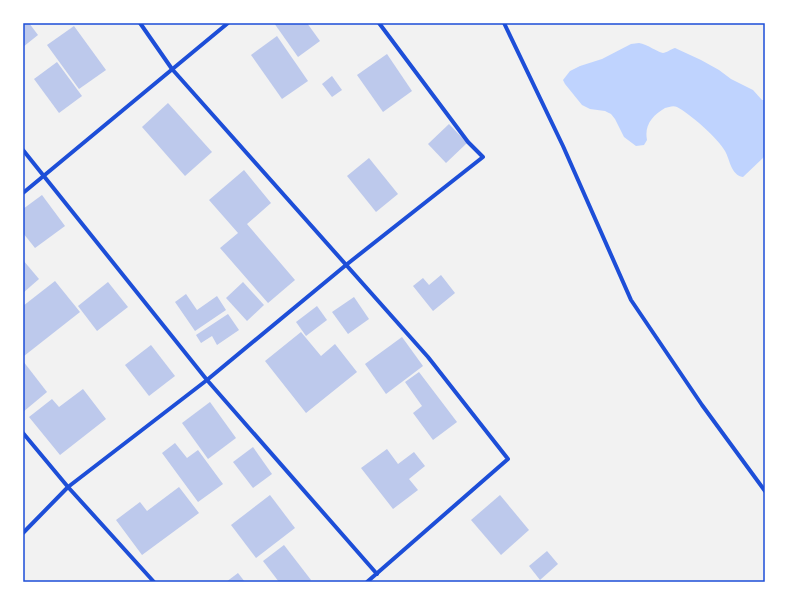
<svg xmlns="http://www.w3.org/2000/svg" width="788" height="605" font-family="Helvetica,sans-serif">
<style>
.water{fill:#bfd3fe}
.building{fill:#bdc9ec}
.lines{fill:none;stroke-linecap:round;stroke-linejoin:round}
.minor{stroke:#1d4ed8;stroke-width:4}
.neatline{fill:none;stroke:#1d4ed8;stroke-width:1.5}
</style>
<rect width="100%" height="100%" fill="#f2f2f2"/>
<path class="water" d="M 639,43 C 647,44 659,53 663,53 C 666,53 671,49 675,48 L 701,60 L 719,70 L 731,79 L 753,90 L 762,100 L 765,100 L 765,156 L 743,177 C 731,175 730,160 725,151 C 718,138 690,114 677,107 C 673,105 669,107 665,108 C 653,115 644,125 647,140 L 644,145 L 636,146 L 624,137 L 615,119 L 611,114 L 605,111 L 590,109 L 582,105 L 565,84 L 563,80 L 570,71 L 580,66 L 602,59 L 631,44 Z"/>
<g class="building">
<path d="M 23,23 L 29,23 L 38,35 L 23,47 Z"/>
<path d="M 274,23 L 307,23 L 320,41 L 298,57 Z"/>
<path d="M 74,26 L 106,70 L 79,89 L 47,45 Z"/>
<path d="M 277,36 L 308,81 L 282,99 L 251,55 Z"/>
<path d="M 387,54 L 412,91 L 383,112 L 357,75 Z"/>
<path d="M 57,62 L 82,96 L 59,113 L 34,79 Z"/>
<path d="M 332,76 L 342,90 L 332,97 L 322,84 Z"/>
<path d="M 168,103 L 212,152 L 185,176 L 142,127 Z"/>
<path d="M 449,124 L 467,143 L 446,163 L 428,144 Z"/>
<path d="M 369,158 L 398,194 L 376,212 L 347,176 Z"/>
<path d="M 244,170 L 271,203 L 247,224 L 295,280 L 268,303 L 220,248 L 238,233 L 209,200 Z"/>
<path d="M 42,195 L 65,226 L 35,248 L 23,233 L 23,209 Z"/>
<path d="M 23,260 L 39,279 L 23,293 Z"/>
<path d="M 441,275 L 455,293 L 433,311 L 413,286 L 423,278 L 429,285 Z"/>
<path d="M 55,281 L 80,312 L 24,356 L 23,306 Z"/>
<path d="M 108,282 L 128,307 L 97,331 L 78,306 Z"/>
<path d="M 243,282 L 264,305 L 247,321 L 226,298 Z"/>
<path d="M 186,294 L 197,310 L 217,296 L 226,310 L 195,331 L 175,302 Z"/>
<path d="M 354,297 L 369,319 L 348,334 L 332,312 Z"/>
<path d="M 317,306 L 327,320 L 306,336 L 296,322 Z"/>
<path d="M 228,314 L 239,330 L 217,345 L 212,336 L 201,343 L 196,335 Z"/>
<path d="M 301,332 L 321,356 L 335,344 L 357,372 L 306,413 L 265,361 Z"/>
<path d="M 402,337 L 423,366 L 386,394 L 365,364 Z"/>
<path d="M 151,345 L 175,376 L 149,396 L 125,365 Z"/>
<path d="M 23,361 L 47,392 L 23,412 Z"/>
<path d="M 419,372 L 457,422 L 433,440 L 413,413 L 422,406 L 405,382 Z"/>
<path d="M 83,389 L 106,419 L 60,455 L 29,417 L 52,399 L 59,407 Z"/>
<path d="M 210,402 L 236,438 L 208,459 L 182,423 Z"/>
<path d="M 175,443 L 187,458 L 198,450 L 223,484 L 198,502 L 162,453 Z"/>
<path d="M 253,447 L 272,474 L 253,488 L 233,462 Z"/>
<path d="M 387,449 L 398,464 L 414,452 L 425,466 L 409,479 L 418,490 L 393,509 L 361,468 Z"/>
<path d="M 179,487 L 199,513 L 142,555 L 116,520 L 140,502 L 147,511 Z"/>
<path d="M 270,495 L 295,528 L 256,558 L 231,525 Z"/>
<path d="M 500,495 L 529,530 L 501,555 L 471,520 Z"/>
<path d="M 284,545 L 311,580 L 308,582 L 279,582 L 263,561 Z"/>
<path d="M 547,551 L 558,564 L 540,580 L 529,566 Z"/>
<path d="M 238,573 L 245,582 L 226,582 Z"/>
</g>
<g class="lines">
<g class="minor">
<path d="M 140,23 L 172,69 L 428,357 L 508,459 L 367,582"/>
<path d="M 504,23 L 563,146 L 631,300 L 702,405 L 765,491"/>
<path d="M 23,150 L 207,380 L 377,574"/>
<path d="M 23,193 L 228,23"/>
<path d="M 23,433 L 68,487 L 154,582"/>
<path d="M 23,533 L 68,487 L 207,380 L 346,265 L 483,157 L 468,142 L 379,23"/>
</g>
</g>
<rect width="788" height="605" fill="none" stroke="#ffffff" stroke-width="48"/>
<rect x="24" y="24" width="740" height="557" class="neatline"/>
</svg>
